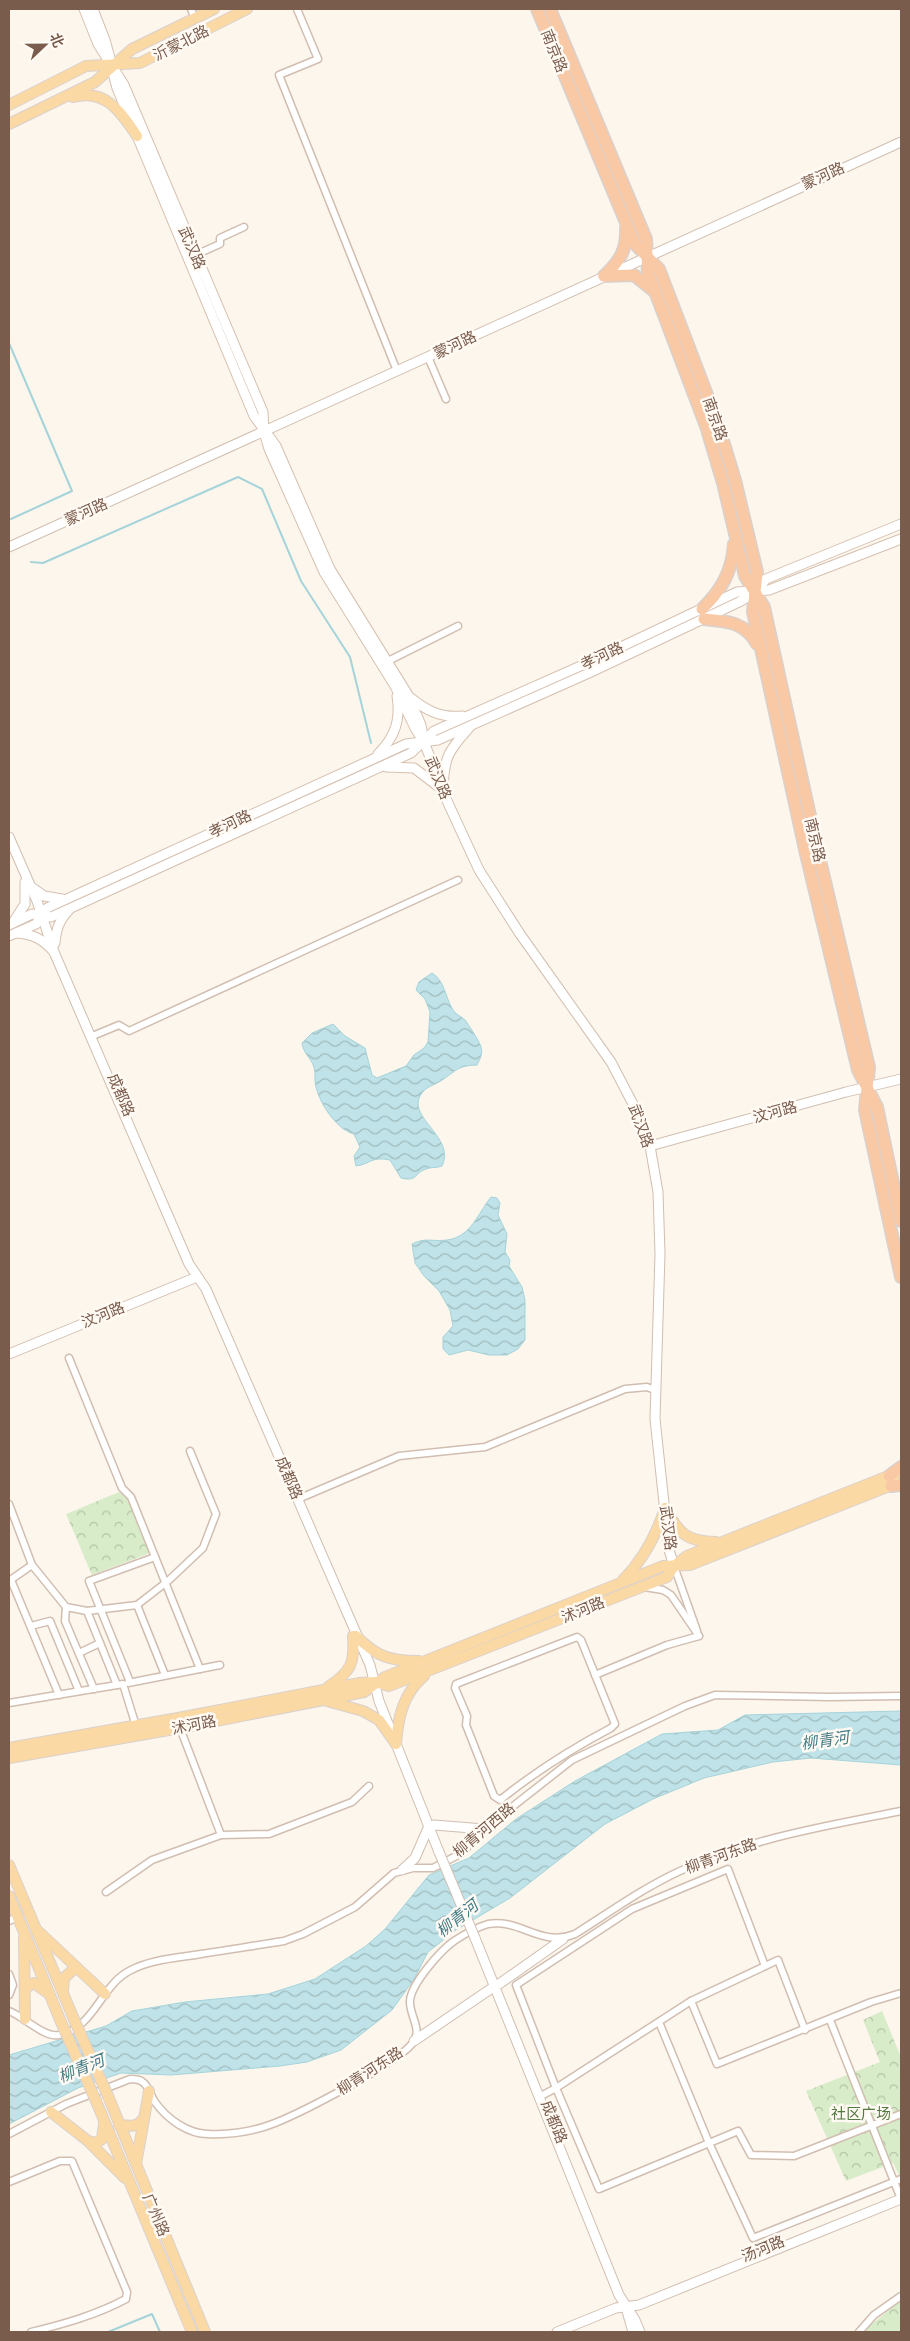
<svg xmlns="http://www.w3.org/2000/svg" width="910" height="2341" font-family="'Roboto Condensed','Noto Sans SC',sans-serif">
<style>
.forest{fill:url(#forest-crowns)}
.water{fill:url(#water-waves);stroke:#a5d3da}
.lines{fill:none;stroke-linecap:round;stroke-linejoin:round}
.stream{stroke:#a5d3da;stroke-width:2}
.minor-casing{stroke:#d1beb0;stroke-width:9}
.tertiary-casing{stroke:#d1beb0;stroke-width:11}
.secondary-casing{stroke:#d6c0b0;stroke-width:11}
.primary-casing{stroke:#dad1cd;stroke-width:12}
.trunk-casing{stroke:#dad1cd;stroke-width:14}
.minor{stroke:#fff;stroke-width:6}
.tertiary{stroke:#fff;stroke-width:9}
.secondary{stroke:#fff;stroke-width:9}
.primary{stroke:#fbd9a5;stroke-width:10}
.trunk{stroke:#f9c8a4;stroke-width:11}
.tertiary-bridge-casing{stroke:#d1beb0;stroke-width:11;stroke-linecap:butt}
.primary-bridge-casing{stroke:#dad1cd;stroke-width:12;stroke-linecap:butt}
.tertiary-bridge{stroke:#fff;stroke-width:9}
.primary-bridge{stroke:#fbd9a5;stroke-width:10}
.labels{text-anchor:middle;stroke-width:5;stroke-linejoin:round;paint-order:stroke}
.street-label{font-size:15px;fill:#7a5c4d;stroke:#fffaf3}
.park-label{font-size:15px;fill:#537a41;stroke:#fffaf3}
.water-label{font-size:16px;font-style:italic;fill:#437c86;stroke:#fffaf3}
</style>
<defs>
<pattern id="forest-crowns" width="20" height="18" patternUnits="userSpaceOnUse" patternTransform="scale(1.25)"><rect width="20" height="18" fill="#d8ecc9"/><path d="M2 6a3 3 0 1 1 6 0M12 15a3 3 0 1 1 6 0" fill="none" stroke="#b4c2a5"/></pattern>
<pattern id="water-waves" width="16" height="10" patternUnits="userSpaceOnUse" patternTransform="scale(1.25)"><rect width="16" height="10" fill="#bfe3e8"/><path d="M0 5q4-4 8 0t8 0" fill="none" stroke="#a0bbbe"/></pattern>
</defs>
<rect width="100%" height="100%" fill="#fdf6ec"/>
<g class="forest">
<path d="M 119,1492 L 128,1499 L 150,1553 L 92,1575 L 66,1514 Z"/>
<path d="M 882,2011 L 901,2057 L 901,2174 L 899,2175 L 893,2163 L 846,2181 L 806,2091 L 880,2062 L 863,2020 Z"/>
<path d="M 901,2300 L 901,2332 L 864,2332 L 867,2328 Z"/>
</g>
<g class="water">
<path d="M 432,973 C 445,981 445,997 453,1010 C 456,1015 461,1016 465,1020 C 468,1024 480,1042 481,1047 C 483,1054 480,1059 477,1065 C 456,1066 458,1070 442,1080 C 434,1086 425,1086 420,1096 C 408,1118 456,1138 442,1166 C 437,1168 431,1167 426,1169 C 414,1173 418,1182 401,1178 L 390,1160 C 371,1156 371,1164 356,1166 L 354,1156 L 360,1147 L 354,1134 C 337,1130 320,1104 316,1087 C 314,1081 316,1074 314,1067 C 311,1058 303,1053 302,1043 L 312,1033 L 333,1024 L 345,1036 L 365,1048 L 372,1075 L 377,1078 L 406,1066 L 414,1055 L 424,1048 L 428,1042 L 430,1012 L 425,999 L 416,990 L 419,982 Z"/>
<path d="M 491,1197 L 497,1198 L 500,1203 L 498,1215 L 507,1234 L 505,1252 L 510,1260 L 509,1266 L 522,1287 L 525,1300 L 525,1340 L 518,1349 L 507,1355 L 489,1355 L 468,1350 L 449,1355 L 443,1349 L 443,1337 L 453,1326 L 450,1310 L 439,1291 L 424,1276 L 415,1263 L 412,1244 C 425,1237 434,1242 447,1240 C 471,1237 478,1213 491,1197 Z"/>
<path d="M 901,1711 L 901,1765 L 811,1758 L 773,1762 L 704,1778 L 653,1799 L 605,1824 L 510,1898 L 456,1930 L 428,1952 L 414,1979 L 392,2010 L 341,2050 L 307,2062 L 280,2066 L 171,2075 L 121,2073 L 78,2088 L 9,2124 L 9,2055 L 106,2026 L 132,2011 L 185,2002 L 268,1994 L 315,1979 L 366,1946 L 385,1929 L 429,1875 L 469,1858 L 516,1819 L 575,1781 L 662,1734 L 718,1730 L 745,1715 Z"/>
</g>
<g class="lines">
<g class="stream">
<path d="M 9,343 L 72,491 L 11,519"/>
<path d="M 31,562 L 43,563 L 238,477 L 262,489 L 301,581 L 350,657 L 371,743"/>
<path d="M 108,2332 L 152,2314 L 160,2332"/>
</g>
<defs>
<g id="minor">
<path d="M 191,9 L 195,19"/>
<path d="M 297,9 L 318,59 L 279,75 L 397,371"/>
<path d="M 195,255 L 220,244 L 220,238 L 244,227"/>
<path d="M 428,357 L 446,399"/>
<path d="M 388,661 L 458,626"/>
<path d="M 95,1035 L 119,1025 L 129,1031 L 458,880"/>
<path d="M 69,1358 L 122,1488 L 131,1497 L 200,1669"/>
<path d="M 298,1499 L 399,1456 L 485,1447 L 625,1389 L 647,1387 L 655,1390"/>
<path d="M 9,1504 L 32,1565"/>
<path d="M 674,1566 L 697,1631"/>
<path d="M 11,1580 L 59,1695"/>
<path d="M 9,1581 L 32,1565 L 66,1607 L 87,1611 L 137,1605 L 168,1581 L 203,1548 L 216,1514 L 190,1451"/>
<path d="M 644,1587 L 663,1590 L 671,1595 L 699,1636"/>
<path d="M 137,1605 L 165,1675"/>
<path d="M 66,1607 L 65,1621 L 94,1689"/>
<path d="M 87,1611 L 117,1685"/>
<path d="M 31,1626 L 50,1621 L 79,1691"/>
<path d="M 577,1637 L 581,1640 L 615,1724 L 611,1728 C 571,1749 535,1772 500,1800 L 494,1796 L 466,1725 L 467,1716 L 455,1688 L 456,1684 Z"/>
<path d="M 79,1653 L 100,1643"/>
<path d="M 595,1675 L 667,1645 L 699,1636"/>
<path d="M 130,1682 L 89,1581 L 155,1557"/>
<path d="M 128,1683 L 220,1665"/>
<path d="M 9,1703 L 123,1684 L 136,1726"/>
<path d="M 180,1728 L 221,1835 L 269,1834 L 352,1802 L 369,1786"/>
<path d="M 106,1892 L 152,1860 L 221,1835"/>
<path d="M 9,1921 L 17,1917"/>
<path d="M 765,1966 L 728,1869 L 632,1909 L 516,1985 L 556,2088 L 599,2189 L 738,2131 L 751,2155 L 794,2156 L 901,2114"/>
<path d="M 9,1974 L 13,1985 L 9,1995"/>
<path d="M 691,2001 L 717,2064 L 871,2002 L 901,1993"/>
<path d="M 9,2011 C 23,2016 44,2038 59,2035 C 96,2027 100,1985 131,1970 C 152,1959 178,1958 201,1954 C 229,1950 257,1945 284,1941 L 303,1934 L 355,1907 L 394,1873 L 413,1868 L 433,1868 L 462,1853 L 484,1829 L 572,1760 L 685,1706 L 715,1695 L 830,1697 L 901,1696"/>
<path d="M 830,2020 L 899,2194"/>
<path d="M 659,2022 L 709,2143 L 753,2238 L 901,2179"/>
<path d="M 539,2097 L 556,2088 L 691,2001 L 778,1960 L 805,2030"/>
<path d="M 9,2134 L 66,2104 L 130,2079 C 135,2079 140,2079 144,2083 C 149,2088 151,2096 155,2102 C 167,2119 188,2134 208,2134 C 230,2135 255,2131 275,2123 C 300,2113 403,2061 414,2041 C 422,2029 409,2014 410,2001 C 411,1984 440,1951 454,1941 C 463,1935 478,1927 488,1924 C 520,1918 541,1948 575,1934 C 610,1912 643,1888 680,1871 C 751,1838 826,1826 901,1811"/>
<path d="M 9,2182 L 60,2161 L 72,2161 L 127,2292 L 126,2299 C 96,2315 64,2324 31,2332"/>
<path d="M 859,2332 L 874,2315 L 901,2296"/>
</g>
<g id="tertiary">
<path d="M 9,547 C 307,413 603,275 901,142"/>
<path d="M 424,742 L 448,803 L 479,870 L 520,934 L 611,1062 L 634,1106 L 650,1146 L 658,1192 L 660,1254 L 655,1419 L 669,1550 L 674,1566"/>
<path d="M 9,837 L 37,901 L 54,952 L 189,1264 L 206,1289 L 370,1665 L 379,1701 L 439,1852"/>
<path d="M 650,1146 L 846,1092 L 901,1079"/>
<path d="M 9,1354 L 197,1277"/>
<path d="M 434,1825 L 484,1829"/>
<path d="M 402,1870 L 415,1858 L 429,1826"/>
<path d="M 475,1938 L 619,2295 L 635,2320 L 640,2332"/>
<path d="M 499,1984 L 563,1939"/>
<path d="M 414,2041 L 495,1986"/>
<path d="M 627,2311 L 633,2332"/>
<path d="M 557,2332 L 616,2308 L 639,2305 L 901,2199"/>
</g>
<g id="secondary">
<path d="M 84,9 L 98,44 L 124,85 L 263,412 L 264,432 L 269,449 L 324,572 L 395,686 L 415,728 L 424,742"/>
<path d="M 93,9 L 105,40 L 110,58"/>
<path d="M 113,73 L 117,88 L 254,416 L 276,446 L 330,569 L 408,695 L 421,725 L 423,736"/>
<path d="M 411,698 C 427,711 441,718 462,716"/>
<path d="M 378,754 C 395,737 401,720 397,696"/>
<path d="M 386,767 L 414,768 L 443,790"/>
<path d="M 443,790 C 444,759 447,752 469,728"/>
<path d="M 30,886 L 44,896 L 62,899"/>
<path d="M 14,921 L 25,904 L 25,882"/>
<path d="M 9,925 L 32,914 L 51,917 L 71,908 L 411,753 L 434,731 L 585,664 L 737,592 L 769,590 L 901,539"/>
<path d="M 16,933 C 33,934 43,939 54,952"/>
<path d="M 9,936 L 36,924 L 47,908 L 406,744 L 438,740 L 589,673 L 739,602 L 756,592 L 766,579 L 901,524"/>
<path d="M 55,943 C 56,930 59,920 69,910"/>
</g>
<g id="primary">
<path d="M 73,97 C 105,88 121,112 137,136"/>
<path d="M 9,105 L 86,66 L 140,63 L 247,9"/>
<path d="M 9,124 L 95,82 L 132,49 L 214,9"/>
<path d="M 665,1508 C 679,1533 686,1542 716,1542"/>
<path d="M 623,1580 C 644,1559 656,1536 665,1508"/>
<path d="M 356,1636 C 377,1657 390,1661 419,1661"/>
<path d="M 328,1687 C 351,1672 355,1663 353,1636"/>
<path d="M 327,1701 L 363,1711 L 379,1720 L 396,1744"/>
<path d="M 396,1744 C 398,1717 403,1694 424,1676"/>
<path d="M 9,1748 L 178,1718 L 360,1683 L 375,1682 L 389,1686 L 667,1577 L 674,1566 L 687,1556 L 896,1473"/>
<path d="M 9,1758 L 180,1728 L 364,1692 L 385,1677 L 663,1566 L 690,1565 L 897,1483"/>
<path d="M 9,1865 L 73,2017"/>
<path d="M 9,1896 L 61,2022"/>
<path d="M 39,1932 L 105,1994"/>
<path d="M 24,1938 L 25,2019"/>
<path d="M 25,1988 L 34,1983 L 49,1994"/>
<path d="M 63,1991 L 64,1978 L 75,1968"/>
<path d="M 108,2096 L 205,2332"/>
<path d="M 96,2101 L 192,2332"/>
<path d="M 51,2112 L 88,2141 L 125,2178"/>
<path d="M 119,2125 C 130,2126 137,2128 144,2118"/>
<path d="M 88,2141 L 96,2143 L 102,2139 L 104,2124"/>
<path d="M 136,2164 L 149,2091"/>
</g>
<g id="trunk">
<path d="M 537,9 L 635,244 L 659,269 L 717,421 L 735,480 L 757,572 L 753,612 L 806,854 L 858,1070 L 877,1107 L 901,1221"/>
<path d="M 550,9 L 646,239 L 648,273 L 706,426 L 723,483 L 745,576 L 764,607 L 818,852 L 869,1067 L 865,1110 L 901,1277"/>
<path d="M 604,276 C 620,261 627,250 626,228"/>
<path d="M 604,276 L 634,275 L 654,291"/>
<path d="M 702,609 C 722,590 732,571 734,544"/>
<path d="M 704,619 C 727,621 745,622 757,644"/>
<path d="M 889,1476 L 901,1467"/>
<path d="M 891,1486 L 901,1485"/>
</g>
</defs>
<use href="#minor" class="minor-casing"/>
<use href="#tertiary" class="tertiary-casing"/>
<use href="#secondary" class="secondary-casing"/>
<use href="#primary" class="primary-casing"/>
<use href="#trunk" class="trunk-casing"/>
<use href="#minor" class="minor"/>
<use href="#tertiary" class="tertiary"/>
<use href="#secondary" class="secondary"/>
<use href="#primary" class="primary"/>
<use href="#trunk" class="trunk"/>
<defs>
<path id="tertiary-bridge" d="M 439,1852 L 475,1938"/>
<g id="primary-bridge">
<path d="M 73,2017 L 108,2096"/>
<path d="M 61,2022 L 96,2101"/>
</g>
</defs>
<use href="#tertiary-bridge" class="tertiary-bridge-casing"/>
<use href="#primary-bridge" class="primary-bridge-casing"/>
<use href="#tertiary-bridge" class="tertiary-bridge"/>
<use href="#primary-bridge" class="primary-bridge"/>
</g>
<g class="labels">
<g class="street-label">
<text transform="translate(181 43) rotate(-27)" y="5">沂蒙北路</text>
<text transform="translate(554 51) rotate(68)" y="5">南京路</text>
<text transform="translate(823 176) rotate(-24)" y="5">蒙河路</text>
<text transform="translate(192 248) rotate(67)" y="5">武汉路</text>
<text transform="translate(455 345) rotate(-25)" y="5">蒙河路</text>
<text transform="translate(715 419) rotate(71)" y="5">南京路</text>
<text transform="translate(86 512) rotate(-24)" y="5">蒙河路</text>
<text transform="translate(602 656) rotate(-25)" y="5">孝河路</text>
<text transform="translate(438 778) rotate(68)" y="5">武汉路</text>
<text transform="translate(230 824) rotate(-25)" y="5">孝河路</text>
<text transform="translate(815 840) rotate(77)" y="5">南京路</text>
<text transform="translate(121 1095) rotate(67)" y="5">成都路</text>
<text transform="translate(775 1112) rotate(-15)" y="5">汶河路</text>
<text transform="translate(641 1126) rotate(70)" y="5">武汉路</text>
<text transform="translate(103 1315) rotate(-22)" y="5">汶河路</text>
<text transform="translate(289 1478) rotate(67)" y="5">成都路</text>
<text transform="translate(668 1528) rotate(83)" y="5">武汉路</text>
<text transform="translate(583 1610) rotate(-22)" y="5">沭河路</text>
<text transform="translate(194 1725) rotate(-11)" y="5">沭河路</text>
<text transform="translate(484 1830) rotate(-40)" y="5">柳青河西路</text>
<text transform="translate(721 1856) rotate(-20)" y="5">柳青河东路</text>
<text transform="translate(370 2071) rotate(-33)" y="5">柳青河东路</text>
<text transform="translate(554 2122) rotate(68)" y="5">成都路</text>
<text transform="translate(156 2215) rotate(67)" y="5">广州路</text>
<text transform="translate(763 2249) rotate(-22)" y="5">汤河路</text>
</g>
<g class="park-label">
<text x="861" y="2119">社区广场</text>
</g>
<g class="water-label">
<text transform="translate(825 1740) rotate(-8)" y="6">柳青河</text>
<text transform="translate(457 1918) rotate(-39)" y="6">柳青河</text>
<text transform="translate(81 2068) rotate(-22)" y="6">柳青河</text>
</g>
</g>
<rect width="910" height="2341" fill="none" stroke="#7a5c4d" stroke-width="20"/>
<g transform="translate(45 45) rotate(68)" stroke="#fffaf3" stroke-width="4" paint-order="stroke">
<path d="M0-4L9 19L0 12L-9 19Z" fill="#7a5c4d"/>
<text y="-8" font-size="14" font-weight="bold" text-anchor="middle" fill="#7a5c4d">北</text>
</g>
</svg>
